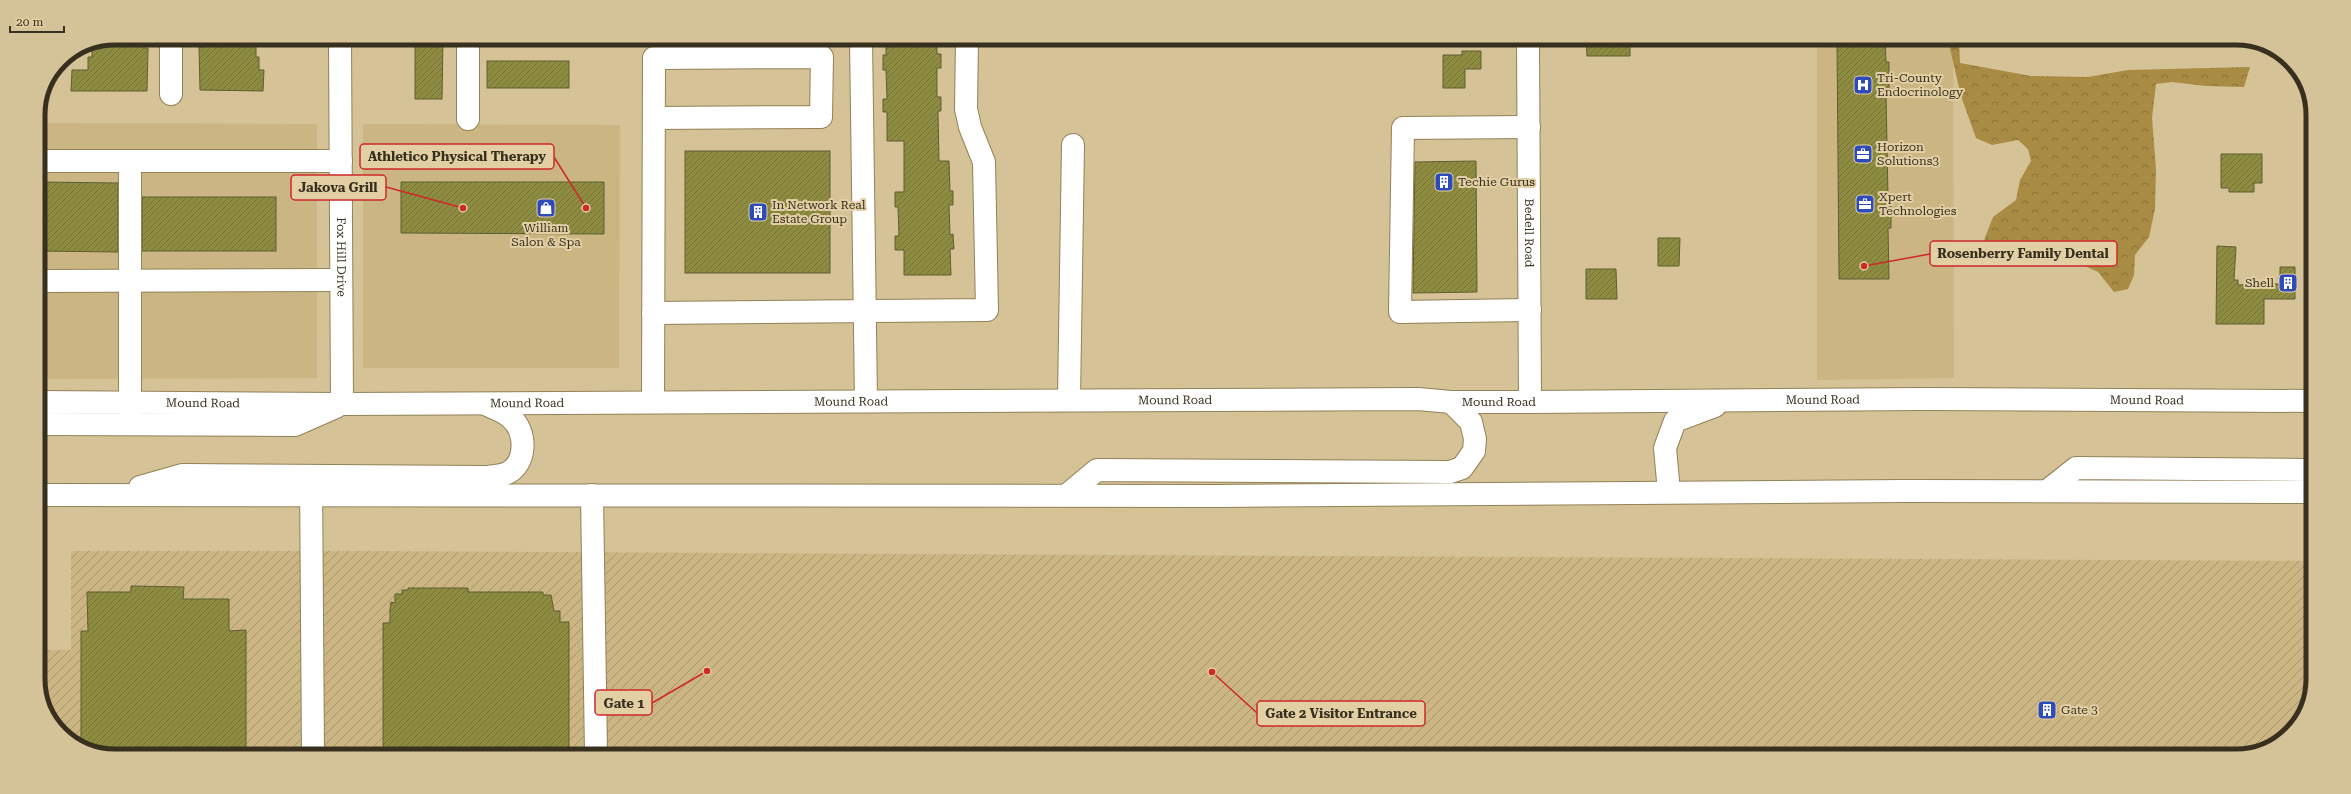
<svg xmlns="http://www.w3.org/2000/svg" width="2351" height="794" font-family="'Roboto Serif',serif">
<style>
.built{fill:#cbb582}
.industrial{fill:url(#industrial-furrows)}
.forest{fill:url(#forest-crowns)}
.building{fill:url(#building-hatch);stroke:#5f5e32}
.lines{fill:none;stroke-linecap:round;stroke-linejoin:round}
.minor-casing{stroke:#938157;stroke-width:24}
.major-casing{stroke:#938157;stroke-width:24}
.minor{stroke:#fff;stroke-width:22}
.major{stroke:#fff;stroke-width:22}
.labels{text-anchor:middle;stroke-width:4;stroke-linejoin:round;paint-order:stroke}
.poi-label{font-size:12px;fill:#38301f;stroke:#e2cfa3;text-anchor:start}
.street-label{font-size:12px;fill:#38301f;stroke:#e2cfa3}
.rim{fill:none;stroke:#38301f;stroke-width:5}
.leader{fill:none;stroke:#ce2828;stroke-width:1.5}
.callout-dot{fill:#ce2828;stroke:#e2cfa3;stroke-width:1.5}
.callout{fill:#e2cfa3;stroke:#ce2828;stroke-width:1.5}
.callout-label{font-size:13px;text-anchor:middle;font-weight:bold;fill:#38301f}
</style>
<defs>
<pattern id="industrial-furrows" width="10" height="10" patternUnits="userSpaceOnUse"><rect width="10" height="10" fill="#cbb582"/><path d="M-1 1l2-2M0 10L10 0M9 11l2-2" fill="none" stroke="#a6946a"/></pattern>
<pattern id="forest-crowns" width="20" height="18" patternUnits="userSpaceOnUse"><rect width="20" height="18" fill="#a98c43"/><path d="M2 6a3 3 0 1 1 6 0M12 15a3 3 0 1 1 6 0" fill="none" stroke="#8b7337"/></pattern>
<pattern id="building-hatch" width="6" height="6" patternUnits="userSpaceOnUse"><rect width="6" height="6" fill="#8e8c40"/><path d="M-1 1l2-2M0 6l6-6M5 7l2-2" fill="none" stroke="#757335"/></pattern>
</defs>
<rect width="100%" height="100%" fill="#d5c296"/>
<g class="built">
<path d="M 1817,40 L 1953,40 L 1954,378 L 1817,380 Z"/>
<path d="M 38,123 L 317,124 L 317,378 L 38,379 Z"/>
<path d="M 363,124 L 620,125 L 619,368 L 363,368 Z"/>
</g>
<path class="industrial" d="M 71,551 L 339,551 L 2311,561 L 2310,699 L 2283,740 L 2236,756 L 95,753 L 54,726 L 38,684 L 38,650 L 71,650 Z"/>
<path class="forest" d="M 1948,40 L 1959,40 L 1960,63 L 2031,76 L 2088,77 L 2128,70 L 2250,67 L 2244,87 L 2206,86 L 2172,82 L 2156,84 L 2152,118 L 2156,169 L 2155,209 L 2149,237 L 2135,255 L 2134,275 L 2128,289 L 2114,292 L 2098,272 L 2083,265 L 2051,258 L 2022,266 L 1995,261 L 1983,243 L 1993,217 L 2016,200 L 2020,180 L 2031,161 L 2028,149 L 2018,140 L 1992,145 L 1976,138 L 1961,96 Z"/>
<g class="building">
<path d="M 115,38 L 144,38 L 144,48 L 148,48 L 147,91 L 71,91 L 72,70 L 88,70 L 88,57 L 92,57 L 92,43 Z"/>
<path d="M 203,38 L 256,38 L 256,57 L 259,57 L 259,70 L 264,70 L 263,91 L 200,90 L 199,47 L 203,47 Z"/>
<path d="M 415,38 L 443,38 L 442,99 L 415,99 Z"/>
<path d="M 886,39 L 937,39 L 937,54 L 941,54 L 941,68 L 937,68 L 937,97 L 941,97 L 941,111 L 938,111 L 939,161 L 949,161 L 950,191 L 953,191 L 953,205 L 949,205 L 950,235 L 953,234 L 954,249 L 950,249 L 951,275 L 904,275 L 904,250 L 895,250 L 895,236 L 899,236 L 898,207 L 895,207 L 895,192 L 904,192 L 904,141 L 887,141 L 887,112 L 883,112 L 883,99 L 887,99 L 886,70 L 883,70 L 883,55 L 886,55 Z"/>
<path d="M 1586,40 L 1630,40 L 1630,56 L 1587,56 Z"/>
<path d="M 1837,40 L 1885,40 L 1886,62 L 1889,62 L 1889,93 L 1886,93 L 1888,197 L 1891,197 L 1891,228 L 1888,228 L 1889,279 L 1839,279 Z"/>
<path d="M 1462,51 L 1481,51 L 1481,69 L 1465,69 L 1465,88 L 1443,88 L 1443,55 L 1462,55 Z"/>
<rect x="487" y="61" width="82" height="27"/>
<rect x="685" y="151" width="145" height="122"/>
<path d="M 2221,154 L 2262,154 L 2262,183 L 2254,183 L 2254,192 L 2229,192 L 2229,188 L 2221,188 Z"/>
<path d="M 1476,161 L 1477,292 L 1413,293 L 1415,162 Z"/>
<path d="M 38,182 L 118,183 L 118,252 L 38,251 Z"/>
<path d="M 401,182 L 604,182 L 604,234 L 401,233 Z"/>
<rect x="142" y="197" width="134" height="54"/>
<path d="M 1658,238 L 1680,238 L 1679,266 L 1658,266 Z"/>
<path d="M 2217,246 L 2236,247 L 2234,280 L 2238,280 L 2238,285 L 2280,284 L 2280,267 L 2295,267 L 2295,299 L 2264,299 L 2264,324 L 2216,324 Z"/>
<path d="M 1586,269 L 1616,269 L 1617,299 L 1586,299 Z"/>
<path d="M 131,586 L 184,587 L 183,599 L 229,599 L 229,631 L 246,630 L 246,753 L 95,753 L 81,744 L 81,631 L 88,631 L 87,592 L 131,592 Z"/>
<path d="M 408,588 L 468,588 L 468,592 L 543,592 L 543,595 L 551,595 L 554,611 L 560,611 L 560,622 L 569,622 L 569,754 L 383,754 L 383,623 L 390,623 L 390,610 L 391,602 L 395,603 L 395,594 L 402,594 L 402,590 L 408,590 Z"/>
</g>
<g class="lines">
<defs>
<g id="minor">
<path d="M 171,38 L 171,94"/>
<path id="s1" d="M 340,38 L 342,404"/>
<path d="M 861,39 L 866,401"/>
<path id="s2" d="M 1528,40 L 1530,402"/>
<path d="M 468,119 L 468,38"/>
<path d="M 1529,127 L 1403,128 L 1400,312 L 1530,310"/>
<path d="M 38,161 L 341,161"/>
<path d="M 130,161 L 130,422"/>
<path d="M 38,281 L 341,280"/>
<path d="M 653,313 L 987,310 L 984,162 L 970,127 L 966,109 L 967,39"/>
<path d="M 1069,400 L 1073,145"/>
<path d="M 653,402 L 654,58 L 822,57 L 821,117 L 654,118"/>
<path d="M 311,477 L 313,754"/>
<path d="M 592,495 L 596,754"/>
</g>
<g id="major">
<path id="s3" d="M 38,402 L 342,404 L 1418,399 L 1451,402 L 1530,402 L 1924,399 L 2312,401"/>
<path d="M 38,424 L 295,425 L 336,407"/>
<path d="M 140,487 L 182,475 L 487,477 C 492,476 500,476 505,474 C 527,466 528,431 510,417 C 503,411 493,408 485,404"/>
<path d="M 2047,491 L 2076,468 L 2311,470"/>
<path d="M 1669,492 L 1665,448 L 1675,421 L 1715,406"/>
<path d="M 38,495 L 1217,496 L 1905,491 L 2311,492"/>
<path d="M 1067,495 L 1097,470 L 1450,472 L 1462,468 L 1474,451 L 1475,439 L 1471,422 L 1451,402"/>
</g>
</defs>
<use href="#minor" class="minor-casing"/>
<use href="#major" class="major-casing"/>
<use href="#minor" class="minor"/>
<use href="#major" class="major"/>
</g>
<defs>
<symbol id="hospital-square" viewBox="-11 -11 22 22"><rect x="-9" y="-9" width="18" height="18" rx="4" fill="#2d4bbb" stroke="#e2cfa3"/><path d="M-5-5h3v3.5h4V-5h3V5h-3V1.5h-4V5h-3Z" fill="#fff"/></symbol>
<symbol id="office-square" viewBox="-11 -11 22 22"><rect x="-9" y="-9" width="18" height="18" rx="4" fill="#2d4bbb" stroke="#e2cfa3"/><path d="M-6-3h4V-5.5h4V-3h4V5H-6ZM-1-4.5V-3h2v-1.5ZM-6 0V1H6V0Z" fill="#fff"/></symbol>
<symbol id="building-square" viewBox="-11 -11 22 22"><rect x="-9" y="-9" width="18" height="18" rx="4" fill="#2d4bbb" stroke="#e2cfa3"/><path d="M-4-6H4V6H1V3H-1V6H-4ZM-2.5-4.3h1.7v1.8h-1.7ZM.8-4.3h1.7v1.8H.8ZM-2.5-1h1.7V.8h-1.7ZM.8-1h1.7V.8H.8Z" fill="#fff"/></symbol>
<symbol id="shop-square" viewBox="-11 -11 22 22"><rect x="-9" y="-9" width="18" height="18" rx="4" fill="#2d4bbb" stroke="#e2cfa3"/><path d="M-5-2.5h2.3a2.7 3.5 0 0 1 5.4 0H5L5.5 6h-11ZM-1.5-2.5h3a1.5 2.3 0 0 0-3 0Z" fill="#fff"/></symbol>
</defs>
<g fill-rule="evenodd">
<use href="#hospital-square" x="1852" y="74" width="22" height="22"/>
<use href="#office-square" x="1852" y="143" width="22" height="22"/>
<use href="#building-square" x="1433" y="171" width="22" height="22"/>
<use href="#office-square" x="1854" y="193" width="22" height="22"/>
<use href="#shop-square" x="535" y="197" width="22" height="22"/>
<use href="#building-square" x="747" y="201" width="22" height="22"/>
<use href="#building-square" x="2277" y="272" width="22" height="22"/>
<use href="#building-square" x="2036" y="699" width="22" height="22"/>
</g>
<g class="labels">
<g class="poi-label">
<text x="1877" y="82">Tri-County<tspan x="1877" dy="14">Endocrinology</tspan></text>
<text x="1877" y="151">Horizon<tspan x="1877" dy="14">Solutions3</tspan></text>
<text x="1458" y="186">Techie Gurus</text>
<text x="1879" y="201">Xpert<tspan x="1879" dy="14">Technologies</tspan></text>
<text x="772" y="209">In Network Real<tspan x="772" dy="14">Estate Group</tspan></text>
<text x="546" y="232" text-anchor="middle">William<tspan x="546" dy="14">Salon &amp; Spa</tspan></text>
<text x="2274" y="287" text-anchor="end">Shell</text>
<text x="2061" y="714">Gate 3</text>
</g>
<g class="street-label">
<text dy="4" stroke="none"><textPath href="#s2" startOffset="193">Bedell Road</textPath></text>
<text dy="4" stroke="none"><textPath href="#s1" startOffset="219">Fox Hill Drive</textPath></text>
<text dy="4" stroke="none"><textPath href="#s3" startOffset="1137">Mound Road</textPath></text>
<text dy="4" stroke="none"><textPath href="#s3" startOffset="1785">Mound Road</textPath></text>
<text dy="4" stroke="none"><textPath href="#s3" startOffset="2109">Mound Road</textPath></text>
<text dy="4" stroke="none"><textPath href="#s3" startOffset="813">Mound Road</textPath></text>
<text dy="4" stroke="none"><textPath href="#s3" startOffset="489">Mound Road</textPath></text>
<text dy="4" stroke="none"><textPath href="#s3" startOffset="1461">Mound Road</textPath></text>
<text dy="4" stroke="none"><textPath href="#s3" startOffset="165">Mound Road</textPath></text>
</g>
</g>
<path d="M0 0H2351V794H0ZM115 45H2236A70 70 0 0 1 2306 115V679A70 70 0 0 1 2236 749H115A70 70 0 0 1 45 679V115A70 70 0 0 1 115 45Z" fill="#d4c298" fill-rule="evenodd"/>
<path class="rim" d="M115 45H2236A70 70 0 0 1 2306 115V679A70 70 0 0 1 2236 749H115A70 70 0 0 1 45 679V115A70 70 0 0 1 115 45Z"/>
<path class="leader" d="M586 208L554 157M463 208L386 187M1864 266L1930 254M707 671L652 703M1212 672L1257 713"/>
<g class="callout-dot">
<circle cx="586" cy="208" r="4"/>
<circle cx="463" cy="208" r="4"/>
<circle cx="1864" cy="266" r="4"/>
<circle cx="707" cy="671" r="4"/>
<circle cx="1212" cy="672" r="4"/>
</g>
<g class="callout">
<rect x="360" y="144" width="194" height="25" rx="4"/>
<rect x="291" y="175" width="95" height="25" rx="4"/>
<rect x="1930" y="241" width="187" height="25" rx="4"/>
<rect x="595" y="690" width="57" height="25" rx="4"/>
<rect x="1257" y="701" width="168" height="25" rx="4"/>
</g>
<g class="callout-label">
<text x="457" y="161">Athletico Physical Therapy</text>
<text x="338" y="192">Jakova Grill</text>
<text x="2023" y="258">Rosenberry Family Dental</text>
<text x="624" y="708">Gate 1</text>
<text x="1341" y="718">Gate 2 Visitor Entrance</text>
</g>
<path d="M10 26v6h54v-6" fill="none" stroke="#38301f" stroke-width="2"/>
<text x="16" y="26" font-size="12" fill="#38301f" stroke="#e2cfa3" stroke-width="3" paint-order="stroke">20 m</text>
</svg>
